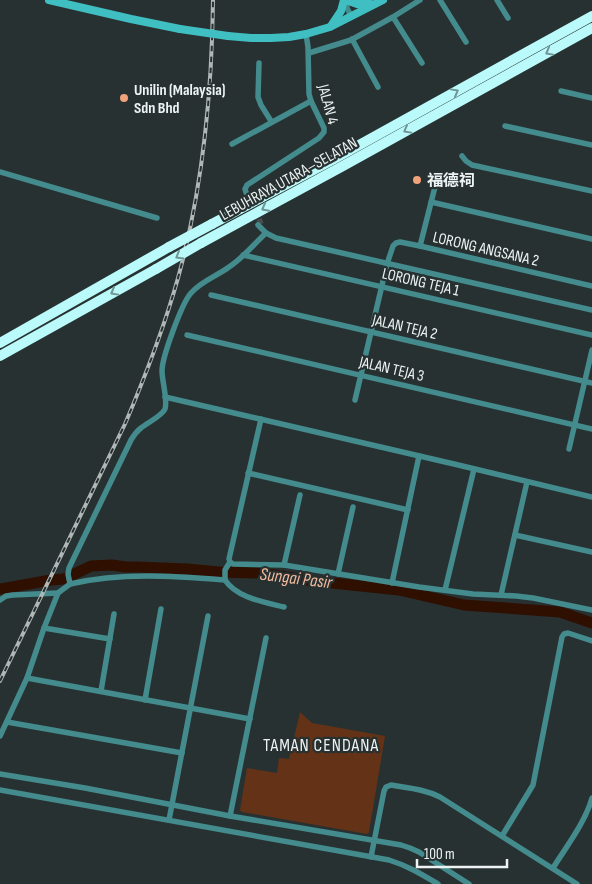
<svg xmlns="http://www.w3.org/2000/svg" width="592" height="884" font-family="'Sofia Sans Condensed','Noto Sans SC',sans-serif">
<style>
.park{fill:#643216}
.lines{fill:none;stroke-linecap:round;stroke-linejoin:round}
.river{stroke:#2f0f00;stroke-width:11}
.minor-tunnel{stroke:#464e4e;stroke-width:5.5;stroke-dasharray:5.5 3;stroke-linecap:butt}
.minor{stroke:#438b8d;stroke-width:5.5}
.secondary{stroke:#40bfc3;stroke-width:8}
.motorway{stroke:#bafafb;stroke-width:10}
.rail-casing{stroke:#b0b7b7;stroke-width:4}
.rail{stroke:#283131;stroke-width:2;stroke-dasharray:5.5;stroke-linecap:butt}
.secondary-bridge{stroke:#40bfc3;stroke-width:8}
.motorway-bridge{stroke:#bafafb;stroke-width:10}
.oneway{stroke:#719696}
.poi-dot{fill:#f0a27a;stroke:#283131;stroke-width:2}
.labels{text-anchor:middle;stroke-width:4.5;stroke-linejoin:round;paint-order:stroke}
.poi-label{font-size:16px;font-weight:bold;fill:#edf3f3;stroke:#283131;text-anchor:start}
.street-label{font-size:16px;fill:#edf3f3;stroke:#283131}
.water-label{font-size:18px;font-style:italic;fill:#f4ba9d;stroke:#283131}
.neighbourhood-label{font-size:18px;letter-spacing:1px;fill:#edf3f3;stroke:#283131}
</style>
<rect width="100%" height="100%" fill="#283131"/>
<path class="park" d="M 300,712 L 312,723 L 385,736 L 369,832 L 367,834 L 242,812 L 240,810 L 247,768 L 277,773 L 279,758 L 289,759 Z"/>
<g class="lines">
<path class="river" d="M 0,589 L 51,580 L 64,579 L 91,566 L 112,565 L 126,567 L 136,567 L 187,569 L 219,572 L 261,573 L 313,581 L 399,590 L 464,605 L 560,612 L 592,623"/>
<path class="minor-tunnel" d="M 256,211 L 261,224"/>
<g class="minor">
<path d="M 440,0 L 466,42"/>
<path d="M 497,0 L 508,18"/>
<path d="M 347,3 L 347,8 L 351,16"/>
<path d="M 393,17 L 422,63"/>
<path d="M 352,39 L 378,87"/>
<path d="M 309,53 L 351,40 L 393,17 L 420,0"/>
<path d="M 259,63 L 258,97 L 261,105 L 271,121"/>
<path d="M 561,91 L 592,98"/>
<path d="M 505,126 L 592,145"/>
<path d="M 232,144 L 311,101"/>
<path d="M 462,156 L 466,161 L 472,165 L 592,191"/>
<path d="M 0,172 L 157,218"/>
<path d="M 248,199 L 245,189 L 247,185 L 319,138 L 324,132 L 324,128 L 311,101 L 309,94 L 308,47 L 306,34"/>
<path d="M 431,202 L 592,239"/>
<path d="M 258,225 L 266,233 L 276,238 L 592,310"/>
<path d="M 420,246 L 437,179"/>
<path d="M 243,255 L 592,335"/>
<path d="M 211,295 L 592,383"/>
<path d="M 187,335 L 592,429"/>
<path d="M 165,397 L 454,464 L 592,497"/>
<path d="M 355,400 L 387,264 L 393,246 L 396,243 L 400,242 L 420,246 L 592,286"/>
<path d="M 261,419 L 229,559 L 230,562 L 233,564 L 284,565 L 419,587 L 473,594 L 516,596 L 533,598 L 592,610"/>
<path d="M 569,449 L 592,350"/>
<path d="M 248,473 L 408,510"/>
<path d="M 515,535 L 592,552"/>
<path d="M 230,562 L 225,570 L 225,580 C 237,598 264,602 284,607"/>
<path d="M 284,565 L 300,495"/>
<path d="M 338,574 L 353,507"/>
<path d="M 392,583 L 419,456"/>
<path d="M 70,584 C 121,572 174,576 225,580"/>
<path d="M 445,590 L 474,469"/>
<path d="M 501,595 L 527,482"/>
<path d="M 0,600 L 6,596 L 13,595 L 58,593"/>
<path d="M 44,628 L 110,639"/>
<path d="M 27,678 L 250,719"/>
<path d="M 101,691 L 114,614"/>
<path d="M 145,700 L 161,609"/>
<path d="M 7,722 L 182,753"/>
<path d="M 0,736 L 27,678 L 44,628 L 58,593 L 70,584 L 68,574 L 69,568 L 131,440 C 134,435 137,431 141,428 C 147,423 162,416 165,409 C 168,401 162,381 162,371 C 162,357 182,303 191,293 C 201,281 217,276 229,267 C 243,258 254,244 266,233"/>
<path d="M 0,774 L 85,788 L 230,816 L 401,845 L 410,848 L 419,852 L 469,884"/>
<path d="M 0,790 L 389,860 C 408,866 421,874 438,884"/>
<path d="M 230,816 L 266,638"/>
<path d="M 169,820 L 208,616"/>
<path d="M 502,836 L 533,785 L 562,637 L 564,634 L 568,633 L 592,641"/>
<path d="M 371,857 L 384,791 L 386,787 L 391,785 C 408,788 424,789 440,797 L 577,884"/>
<path d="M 553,868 C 566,847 585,823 592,798"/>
</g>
<g class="secondary">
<path d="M 49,0 L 131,19 L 180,29"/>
<path d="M 346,0 L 357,4 L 371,4"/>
<path d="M 331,26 L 341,11 L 344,0"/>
<path d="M 228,36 L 251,38 L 271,38 L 289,37 L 306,34 L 330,27 L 383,0"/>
</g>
<g class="motorway">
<path d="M 212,224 L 334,159 L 592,16"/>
<path d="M 201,243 L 341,167 L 592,28"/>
<path d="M 0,343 L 169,247"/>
<path d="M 0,356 L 156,269"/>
</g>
<defs>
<path id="rail" d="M 0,681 L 125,424 C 145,377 164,328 178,278 C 203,187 212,94 213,0"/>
</defs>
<use href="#rail" class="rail-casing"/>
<use href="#rail" class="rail"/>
<path class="secondary-bridge" d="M 180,29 L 228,36"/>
<g class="motorway-bridge">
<path d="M 169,247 L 212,224"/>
<path d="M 156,269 L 201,243"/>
</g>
</g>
<defs><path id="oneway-chevron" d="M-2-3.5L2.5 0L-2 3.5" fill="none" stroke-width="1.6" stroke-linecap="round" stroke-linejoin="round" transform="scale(1.25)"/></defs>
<g class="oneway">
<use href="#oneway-chevron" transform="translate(549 52) rotate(151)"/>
<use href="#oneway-chevron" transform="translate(455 92) rotate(-29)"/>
<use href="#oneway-chevron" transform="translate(407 130) rotate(151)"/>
<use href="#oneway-chevron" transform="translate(265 208) rotate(152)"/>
<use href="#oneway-chevron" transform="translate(179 256) rotate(150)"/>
<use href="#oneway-chevron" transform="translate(114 292) rotate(151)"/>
</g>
<g class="poi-dot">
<circle cx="124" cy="98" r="5"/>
<circle cx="417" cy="180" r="5"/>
</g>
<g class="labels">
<g class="poi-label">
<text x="134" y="95">Unilin (Malaysia)<tspan x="134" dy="18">Sdn Bhd</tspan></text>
<text x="427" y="186">福德祠</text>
</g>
<g class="street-label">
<text transform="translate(329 104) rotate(75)" y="6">JALAN 4</text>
<text transform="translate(288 178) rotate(-29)" y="6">LEBUHRAYA UTARA–SELATAN</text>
<text transform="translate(486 248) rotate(13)" y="6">LORONG ANGSANA 2</text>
<text transform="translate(421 281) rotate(13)" y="6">LORONG TEJA 1</text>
<text transform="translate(405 326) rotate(13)" y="6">JALAN TEJA 2</text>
<text transform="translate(392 368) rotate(13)" y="6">JALAN TEJA 3</text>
</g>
<g class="water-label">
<text transform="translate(296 578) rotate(7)" y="6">Sungai Pasir</text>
</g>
<g class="neighbourhood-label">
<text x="321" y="751">TAMAN CENDANA</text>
</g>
</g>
<path d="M417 859v8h90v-8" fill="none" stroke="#edf3f3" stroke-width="2.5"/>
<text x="424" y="859" font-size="15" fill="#edf3f3" stroke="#283131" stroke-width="4" paint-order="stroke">100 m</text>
</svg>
